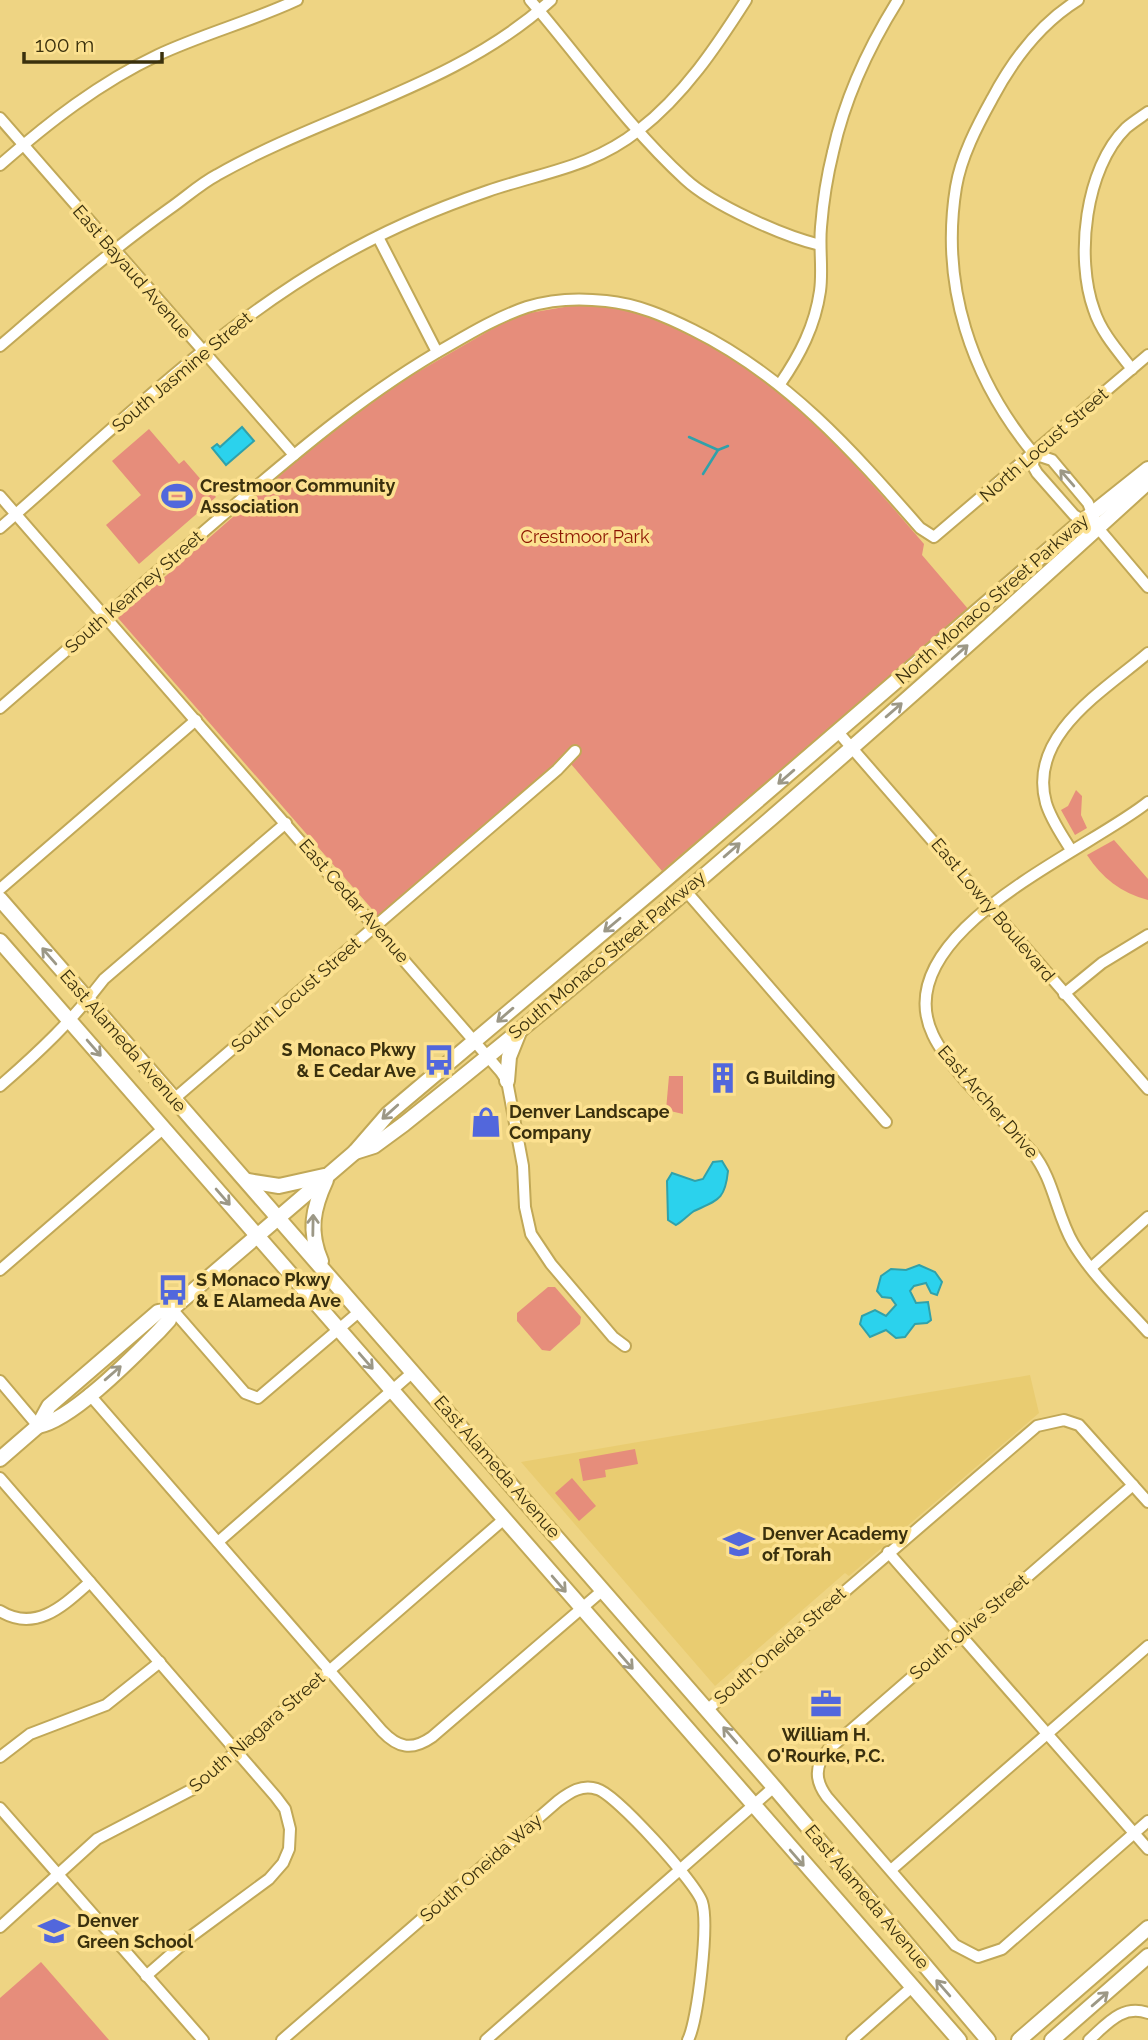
<svg xmlns="http://www.w3.org/2000/svg" width="1148" height="2040" font-family="Raleway,sans-serif">
<style>
.built{fill:#e9cc71}
.green{fill:#e68d7b}
.water{fill:#2bd2ed;stroke:#30a1aa;stroke-width:2}
.lines{fill:none;stroke-linecap:round;stroke-linejoin:round}
.stream{stroke:#30a1aa;stroke-width:2.5}
.minor-casing{stroke:#c1a857;stroke-width:14}
.major-casing{stroke:#c1a857;stroke-width:18}
.minor{stroke:#fff;stroke-width:10}
.major{stroke:#fff;stroke-width:14}
.oneway{stroke:#9c9886}
.labels{text-anchor:middle;stroke-width:7;stroke-linejoin:round;paint-order:stroke}
.street-label{font-size:18px;fill:#3a300d;stroke:#fce190}
.poi-label{font-size:18px;font-weight:bold;fill:#3a300d;stroke:#fce190;text-anchor:start}
.park-label{font-size:18px;fill:#8c1501;stroke:#fce190}
</style>
<rect width="100%" height="100%" fill="#eed483"/>
<path class="built" d="M 1030,1375 L 1039,1413 L 849,1576 L 845,1573 L 715,1686 L 521,1462 Z"/>
<g class="green">
<path d="M 576,305 C 724,307 836,441 924,544 L 922,555 L 969,610 L 662,871 L 571,764 L 385,924 L 118,618 L 309,450 L 390,388 L 504,322 L 529,313 Z"/>
<path d="M 149,429 L 179,464 L 184,460 L 216,497 L 139,564 L 106,525 L 141,495 L 112,461 Z"/>
<path d="M 1076,790 L 1082,796 L 1081,815 L 1087,828 L 1075,835 L 1061,810 L 1068,806 Z"/>
<path d="M 1114,840 L 1148,879 L 1148,900 C 1121,893 1102,878 1087,855 Z"/>
<path d="M 669,1076 L 683,1076 L 683,1114 L 666,1110 Z"/>
<path d="M 548,1287 L 555,1287 L 581,1317 L 580,1324 L 550,1351 L 542,1350 L 517,1321 L 517,1313 Z"/>
<path d="M 635,1449 L 638,1464 L 605,1470 L 606,1477 L 583,1481 L 579,1459 Z"/>
<path d="M 572,1478 L 596,1506 L 579,1521 L 555,1493 Z"/>
<path d="M 41,1962 L 109,2040 L 0,2040 L 0,1998 Z"/>
</g>
<g class="water">
<path d="M 242,427 L 254,441 L 226,465 L 212,448 L 217,444 L 220,447 Z"/>
<path d="M 722,1161 L 728,1171 C 725,1200 718,1200 694,1211 C 688,1215 683,1221 676,1225 L 668,1220 L 667,1181 L 672,1173 L 695,1181 L 703,1179 L 713,1162 Z"/>
<path d="M 919,1265 L 935,1272 L 942,1282 L 937,1295 L 931,1293 L 926,1283 L 914,1286 L 910,1291 L 916,1303 L 928,1302 L 931,1320 L 927,1323 L 915,1324 L 905,1337 L 896,1338 L 886,1330 L 870,1337 L 860,1324 L 862,1316 L 875,1310 L 886,1316 L 896,1305 L 891,1298 L 882,1297 L 877,1291 L 881,1276 L 891,1269 L 906,1270 Z"/>
</g>
<g class="lines">
<g class="stream">
<path d="M 689,437 L 718,450"/>
<path d="M 703,474 L 718,450 L 728,446"/>
</g>
<defs>
<g id="minor">
<path d="M 530,0 C 581,59 627,126 685,179 C 713,205 783,236 820,245"/>
<path d="M 0,118 L 294,455"/>
<path d="M 0,165 C 49,122 99,83 158,55 C 203,34 252,21 297,0"/>
<path d="M 378,237 L 437,352"/>
<path d="M 0,346 C 55,299 110,251 169,209 C 185,198 200,184 217,175 C 326,113 457,86 551,0"/>
<path d="M 1132,369 C 1118,351 1101,332 1094,310 C 1075,258 1085,168 1126,128 C 1133,122 1141,117 1148,112"/>
<path d="M 780,384 C 800,355 815,326 820,291 C 823,270 819,248 821,227 C 823,202 827,176 833,152 C 845,97 868,48 898,0"/>
<path d="M 1034,454 C 971,378 940,285 956,187 C 961,157 977,126 992,99 C 1012,61 1041,23 1078,0"/>
<path d="M 1034,454 L 1052,460 L 1088,503 L 1098,528 L 1148,587"/>
<path d="M 1034,454 L 1033,466 L 1037,473 L 1074,515 L 1087,523"/>
<path d="M 0,496 L 501,1072 L 507,1081 L 523,1166 L 525,1207 L 531,1234 L 551,1264 L 613,1337 L 625,1346"/>
<path d="M 0,528 C 107,435 211,331 334,260 C 382,232 435,209 488,191 C 543,172 591,168 639,130 C 684,95 716,47 746,0"/>
<path d="M 0,708 C 77,641 153,575 230,509 C 300,449 370,390 450,345 C 474,331 500,316 527,307 C 552,299 580,298 606,301 C 637,304 665,316 693,330 C 786,376 852,450 920,528 L 934,537 L 1148,355"/>
<path d="M 838,732 L 1148,1089"/>
<path d="M 1148,802 C 1088,851 884,933 933,1035 C 950,1071 1004,1120 1032,1152 C 1054,1179 1056,1214 1073,1243 C 1092,1275 1123,1304 1148,1332"/>
<path d="M 1071,850 C 1062,835 1051,820 1046,803 C 1027,735 1105,690 1148,653"/>
<path d="M 0,889 L 196,720"/>
<path d="M 685,890 L 886,1122"/>
<path d="M 1064,994 L 1102,963 L 1148,935"/>
<path d="M 0,1086 C 38,1053 73,1020 104,979 L 286,823"/>
<path d="M 174,1099 L 557,770 L 575,751"/>
<path d="M 1092,1267 L 1148,1217"/>
<path d="M 0,1270 L 164,1128"/>
<path d="M 172,1309 L 245,1393 L 258,1398 L 360,1311"/>
<path d="M 0,1381 L 38,1426"/>
<path d="M 89,1394 L 382,1731 C 398,1748 412,1751 432,1737 L 603,1590"/>
<path d="M 0,1478 L 276,1797 L 285,1809 L 290,1829 L 289,1849 L 283,1863 L 269,1879 L 193,1935 L 146,1976"/>
<path d="M 1133,1485 L 828,1750 C 814,1766 815,1781 827,1797 L 955,1945 L 978,1957 L 1002,1949 L 1148,1821"/>
<path d="M 218,1542 L 413,1372"/>
<path d="M 888,1552 L 1148,1849"/>
<path d="M 0,1611 C 36,1633 64,1605 90,1582"/>
<path d="M 707,1710 L 1037,1426 L 1064,1420 L 1079,1425 L 1148,1502"/>
<path d="M 0,1757 L 30,1734 L 106,1705 L 160,1662"/>
<path d="M 0,1808 L 203,2040"/>
<path d="M 891,1870 L 1148,1646"/>
<path d="M 0,1927 L 97,1839 L 193,1789 L 503,1520"/>
<path d="M 282,2040 L 558,1801 C 570,1792 582,1784 597,1789 C 616,1794 696,1883 702,1902 C 709,1924 698,2020 688,2040"/>
<path d="M 486,2040 L 774,1787"/>
<path d="M 852,2040 L 912,1987"/>
<path d="M 1089,2040 C 1107,2024 1122,2004 1148,2013"/>
</g>
<g id="major">
<path d="M 0,899 L 774,1787 L 988,2040"/>
<path d="M 0,941 L 959,2040"/>
<path d="M 507,1081 L 509,1057 L 519,1032"/>
<path d="M 355,1152 L 374,1146 L 404,1124 C 660,920 906,703 1148,482"/>
<path d="M 248,1181 L 279,1186 L 324,1176"/>
<path d="M 321,1261 C 308,1231 313,1208 326,1180"/>
<path d="M 172,1309 L 355,1152 L 388,1114 L 664,881 L 1074,528 L 1148,469"/>
<path d="M 38,1426 C 72,1420 133,1357 159,1331 L 169,1320 L 172,1309"/>
<path d="M 0,1459 L 38,1426 L 49,1406 L 158,1312 L 172,1309"/>
<path d="M 1019,2040 L 1148,1928"/>
<path d="M 1052,2040 L 1148,1956"/>
</g>
</defs>
<use href="#minor" class="minor-casing"/>
<use href="#major" class="major-casing"/>
<use href="#minor" class="minor"/>
<use href="#major" class="major"/>
</g>
<defs><path id="oneway-shaft" d="M-6 0H5M1.5-3L5.5 0L1.5 3" fill="none" stroke-width="1.6" stroke-linecap="round" stroke-linejoin="round" transform="scale(1.75)"/></defs>
<g class="oneway">
<use href="#oneway-shaft" transform="translate(1067 478) rotate(-131)"/>
<use href="#oneway-shaft" transform="translate(960 652) rotate(-42)"/>
<use href="#oneway-shaft" transform="translate(894 710) rotate(-41)"/>
<use href="#oneway-shaft" transform="translate(786 777) rotate(139)"/>
<use href="#oneway-shaft" transform="translate(732 850) rotate(-41)"/>
<use href="#oneway-shaft" transform="translate(612 925) rotate(140)"/>
<use href="#oneway-shaft" transform="translate(49 956) rotate(-131)"/>
<use href="#oneway-shaft" transform="translate(505 1015) rotate(139)"/>
<use href="#oneway-shaft" transform="translate(94 1048) rotate(49)"/>
<use href="#oneway-shaft" transform="translate(390 1112) rotate(138)"/>
<use href="#oneway-shaft" transform="translate(223 1197) rotate(49)"/>
<use href="#oneway-shaft" transform="translate(313 1225) rotate(-89)"/>
<use href="#oneway-shaft" transform="translate(366 1361) rotate(49)"/>
<use href="#oneway-shaft" transform="translate(113 1373) rotate(-41)"/>
<use href="#oneway-shaft" transform="translate(559 1584) rotate(49)"/>
<use href="#oneway-shaft" transform="translate(626 1661) rotate(49)"/>
<use href="#oneway-shaft" transform="translate(730 1735) rotate(-131)"/>
<use href="#oneway-shaft" transform="translate(797 1858) rotate(49)"/>
<use href="#oneway-shaft" transform="translate(943 1988) rotate(-131)"/>
<use href="#oneway-shaft" transform="translate(1100 1999) rotate(-41)"/>
</g>
<defs>
<symbol id="stadium-bare" viewBox="-9 -9 18 18"><path d="M0-5a6.5 5 0 1 0 0 10a6.5 5 0 1 0 0-10ZM-3.5-1.8h7v3.6h-7Z" fill="#5267dc" stroke="#fce190" stroke-width="2.5" paint-order="stroke"/></symbol>
<symbol id="bus-bare" viewBox="-9 -9 18 18"><path d="M-5-6H5V4H4V6H2V4H-2V6H-4V4H-5ZM-3.5-4V0h7V-4ZM-3.5 1.2v1.5H-2V1.2ZM2 1.2v1.5H3.5V1.2Z" fill="#5267dc" stroke="#fce190" stroke-width="2.5" paint-order="stroke"/></symbol>
<symbol id="building-bare" viewBox="-9 -9 18 18"><path d="M-4-6H4V6H1V3H-1V6H-4ZM-2.5-4.3h1.7v1.8h-1.7ZM.8-4.3h1.7v1.8H.8ZM-2.5-1h1.7V.8h-1.7ZM.8-1h1.7V.8H.8Z" fill="#5267dc" stroke="#fce190" stroke-width="2.5" paint-order="stroke"/></symbol>
<symbol id="shop-bare" viewBox="-9 -9 18 18"><path d="M-5-2.5h2.3a2.7 3.5 0 0 1 5.4 0H5L5.5 6h-11ZM-1.5-2.5h3a1.5 2.3 0 0 0-3 0Z" fill="#5267dc" stroke="#fce190" stroke-width="2.5" paint-order="stroke"/></symbol>
<symbol id="school-bare" viewBox="-9 -9 18 18"><path d="M0-5L7-2L0 1L-7-2ZM-4 1L0 2.5L4 1V4Q0 6-4 4Z" fill="#5267dc" stroke="#fce190" stroke-width="2.5" paint-order="stroke"/></symbol>
<symbol id="office-bare" viewBox="-9 -9 18 18"><path d="M-6-3h4V-5.5h4V-3h4V5H-6ZM-1-4.5V-3h2v-1.5ZM-6 0V1H6V0Z" fill="#5267dc" stroke="#fce190" stroke-width="2.5" paint-order="stroke"/></symbol>
</defs>
<g fill-rule="evenodd">
<use href="#stadium-bare" x="155" y="474" width="44" height="44"/>
<use href="#bus-bare" x="417" y="1038" width="44" height="44"/>
<use href="#building-bare" x="701" y="1056" width="44" height="44"/>
<use href="#shop-bare" x="464" y="1100" width="44" height="44"/>
<use href="#bus-bare" x="151" y="1268" width="44" height="44"/>
<use href="#school-bare" x="717" y="1522" width="44" height="44"/>
<use href="#office-bare" x="804" y="1682" width="44" height="44"/>
<use href="#school-bare" x="32" y="1909" width="44" height="44"/>
</g>
<g class="labels">
<g class="street-label">
<text transform="translate(132 272) rotate(49)" y="6">East Bayaud Avenue</text>
<text transform="translate(182 372) rotate(-40)" y="6">South Jasmine Street</text>
<text transform="translate(1044 445) rotate(-41)" y="6">North Locust Street</text>
<text transform="translate(134 592) rotate(-41)" y="6">South Kearney Street</text>
<text transform="translate(992 599) rotate(-41)" y="6">North Monaco Street Parkway</text>
<text transform="translate(354 901) rotate(49)" y="6">East Cedar Avenue</text>
<text transform="translate(993 910) rotate(50)" y="6">East Lowry Boulevard</text>
<text transform="translate(607 955) rotate(-40)" y="6">South Monaco Street Parkway</text>
<text transform="translate(296 995) rotate(-41)" y="6">South Locust Street</text>
<text transform="translate(123 1041) rotate(49)" y="6">East Alameda Avenue</text>
<text transform="translate(988 1102) rotate(49)" y="6">East Archer Drive</text>
<text transform="translate(497 1467) rotate(49)" y="6">East Alameda Avenue</text>
<text transform="translate(969 1627) rotate(-41)" y="6">South Olive Street</text>
<text transform="translate(780 1646) rotate(-41)" y="6">South Oneida Street</text>
<text transform="translate(257 1732) rotate(-41)" y="6">South Niagara Street</text>
<text transform="translate(481 1868) rotate(-41)" y="6">South Oneida Way</text>
<text transform="translate(867 1897) rotate(50)" y="6">East Alameda Avenue</text>
</g>
<g class="poi-label">
<text x="200" y="492">Crestmoor Community<tspan x="200" dy="21">Association</tspan></text>
<text x="416" y="1056" text-anchor="end">S Monaco Pkwy<tspan x="416" dy="21">&amp; E Cedar Ave</tspan></text>
<text x="746" y="1084">G Building</text>
<text x="509" y="1118">Denver Landscape<tspan x="509" dy="21">Company</tspan></text>
<text x="196" y="1286">S Monaco Pkwy<tspan x="196" dy="21">&amp; E Alameda Ave</tspan></text>
<text x="762" y="1540">Denver Academy<tspan x="762" dy="21">of Torah</tspan></text>
<text x="826" y="1741" text-anchor="middle">William H.<tspan x="826" dy="21">O'Rourke, P.C.</tspan></text>
<text x="77" y="1927">Denver<tspan x="77" dy="21">Green School</tspan></text>
</g>
<g class="park-label">
<text x="585" y="543">Crestmoor Park</text>
</g>
</g>
<path d="M24 52v10h138v-10" fill="none" stroke="#3a300d" stroke-width="3.5"/>
<text x="35" y="52" font-size="21" fill="#3a300d" stroke="#fce190" stroke-width="5" paint-order="stroke">100 m</text>
</svg>
